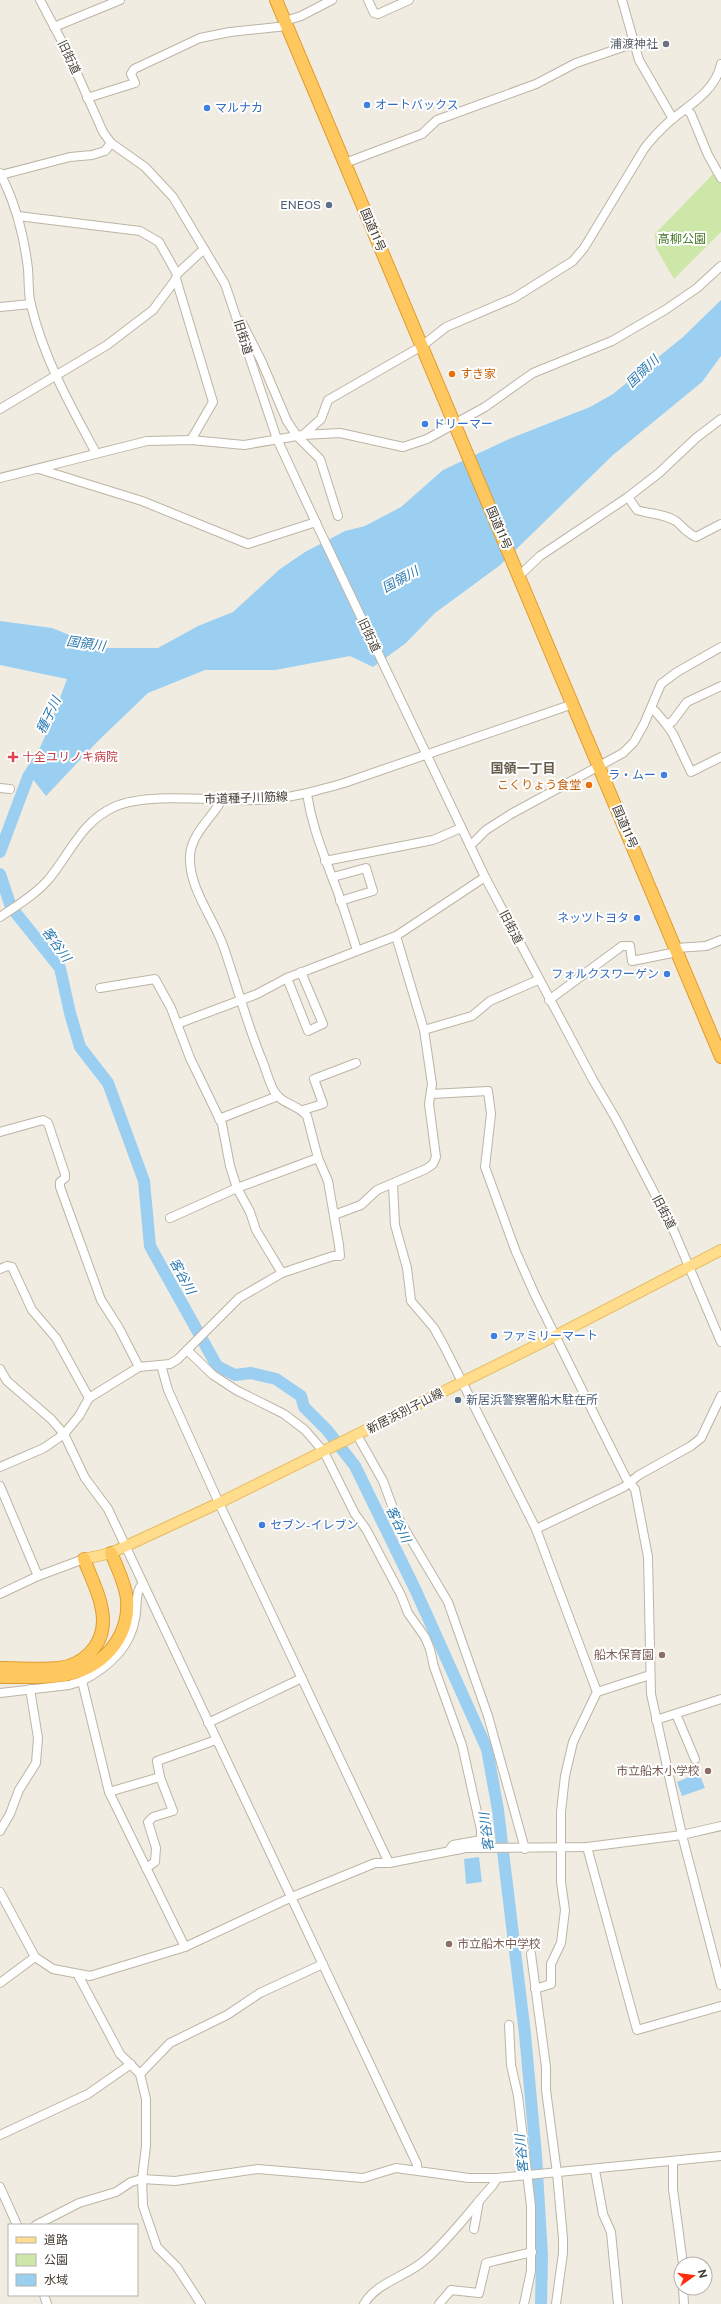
<svg xmlns="http://www.w3.org/2000/svg" width="721" height="2304" font-family="'Public Sans','Noto Sans JP',sans-serif">
<style>
.green{fill:#cce7a8}
.water{fill:#9bcff1}
.lines{fill:none;stroke-linecap:round;stroke-linejoin:round}
.river{stroke:#9bcff1;stroke-width:12}
.minor-casing{stroke:#bdb4a4;stroke-width:10}
.major-casing{stroke:#e6ba5b;stroke-width:12}
.highway-casing{stroke:#e09c2d;stroke-width:14}
.minor{stroke:#fff;stroke-width:8}
.major{stroke:#ffdd8d;stroke-width:10}
.highway{stroke:#ffc85f;stroke-width:12}
.worship-dot{fill:#6b7280;stroke:#fff;stroke-width:1.5}
.shop-dot{fill:#3f7fe0;stroke:#fff;stroke-width:1.5}
.service-dot{fill:#5c6f8a;stroke:#fff;stroke-width:1.5}
.food-dot{fill:#e8710a;stroke:#fff;stroke-width:1.5}
.health-dot{fill:#e0444e;stroke:#fff;stroke-width:1.5}
.education-dot{fill:#8d6e63;stroke:#fff;stroke-width:1.5}
.labels{text-anchor:middle;stroke-width:4;stroke-linejoin:round;paint-order:stroke}
.worship-label{font-size:12px;fill:#5b616d;stroke:#fff;text-anchor:end}
.street-label{font-size:12px;fill:#433c32;stroke:#fff}
.shop-label{font-size:12px;fill:#366cbe;stroke:#fff;text-anchor:start}
.service-label{font-size:12px;fill:#4e5e75;stroke:#fff;text-anchor:end}
.park-label{font-size:12px;fill:#447525;stroke:#fff}
.food-label{font-size:12px;fill:#c56008;stroke:#fff;text-anchor:start}
.health-label{font-size:12px;fill:#be3a42;stroke:#fff;text-anchor:start}
.education-label{font-size:12px;fill:#785e54;stroke:#fff;text-anchor:end}
.water-label{font-size:13px;font-style:italic;fill:#2a79b0;stroke:#fff}
.neighbourhood-label{font-size:13px;font-weight:bold;fill:#665a49;stroke:#fff}
</style>
<rect width="100%" height="100%" fill="#f1ece2"/>
<path class="green" d="M 715,172 L 721,182 L 721,232 L 674,279 L 656,248 L 655,234 Z"/>
<g class="water">
<path d="M 721,300 L 721,356 L 702,382 L 613,455 L 499,566 L 435,613 L 406,643 L 373,667 L 350,656 L 275,670 L 205,670 L 148,693 L 97,742 L 46,796 L 28,773 L 48,730 L 67,679 L 0,665 L 0,621 L 52,628 L 102,648 L 158,648 L 198,626 L 233,612 L 280,569 L 305,552 L 345,531 L 365,526 L 401,507 L 443,470 L 509,439 L 590,407 L 613,394 L 683,337 Z"/>
<path d="M 699,1773 L 705,1788 L 682,1796 L 677,1782 Z"/>
<path d="M 479,1857 L 482,1882 L 466,1884 L 464,1859 Z"/>
</g>
<g class="lines">
<g class="river">
<path d="M 0,852 L 28,777 L 38,761"/>
<path d="M 0,874 L 11,907 L 60,968 L 70,1013 L 80,1047 L 108,1083 L 144,1181 L 150,1246 L 217,1366 L 235,1375 L 251,1373 L 276,1379 L 301,1396 L 304,1407 L 327,1430 L 355,1466 L 416,1591 L 487,1749 L 498,1810 L 525,2034 L 536,2155 L 542,2256 L 541,2304"/>
</g>
<defs>
<g id="minor">
<path d="M 40,0 L 68,53 L 103,132 L 111,143 L 145,167 L 173,197 L 225,284 L 277,439 L 318,527 L 485,877 L 593,1080 L 616,1119 L 673,1229 L 721,1342"/>
<path d="M 368,0 L 374,13 L 378,14 L 409,0"/>
<path d="M 622,0 L 639,60 L 673,119"/>
<path d="M 285,21 L 301,16 L 332,0"/>
<path d="M 54,27 L 120,0"/>
<path d="M 87,98 L 135,83 L 131,74 L 134,69 L 200,38 L 230,32 L 287,26"/>
<path d="M 687,110 L 691,114 L 708,155 L 721,178"/>
<path d="M 345,163 L 422,134 L 437,120 L 536,84 L 576,63 L 635,43"/>
<path d="M 0,173 C 16,204 24,235 28,269 C 29,281 28,294 31,305 C 44,359 70,405 96,453"/>
<path d="M 1,175 L 70,157 L 92,155 L 105,151 L 111,143"/>
<path d="M 18,216 L 140,231 L 159,242 L 177,274"/>
<path d="M 176,279 L 213,402 L 191,440"/>
<path d="M 0,307 L 31,304"/>
<path d="M 241,321 L 261,360 L 287,421 L 297,436 L 320,459 L 338,516"/>
<path d="M 0,409 L 107,345 L 153,310 L 176,279 L 177,274 L 204,249"/>
<path d="M 303,435 L 340,433 L 403,447 L 427,439 L 485,407 L 533,373 L 612,341 L 665,310 L 697,288 L 721,266"/>
<path d="M 39,469 L 142,501 L 248,544 L 316,522"/>
<path d="M 0,478 L 147,441 L 191,440 L 244,445 L 303,435 L 321,419 L 328,400 L 422,346 L 446,327 L 514,298 L 573,261 L 584,248 L 644,149 C 652,138 661,129 671,120 C 691,104 715,91 721,64"/>
<path d="M 628,497 L 637,510 C 649,514 667,514 677,522 C 684,528 687,533 696,537 L 721,524"/>
<path d="M 519,576 L 540,556 L 628,497 L 659,473 L 696,438 L 721,419"/>
<path d="M 651,709 L 655,711 L 666,724 L 672,722 L 687,702 L 721,686"/>
<path d="M 666,724 L 673,734 L 691,772 L 721,757"/>
<path d="M 0,788 L 10,789"/>
<path d="M 307,794 C 312,826 321,847 332,877 C 342,901 349,926 357,950"/>
<path d="M 470,846 L 486,830 L 511,814 L 623,753 L 634,742 L 644,724 L 661,684 L 677,672 L 721,647"/>
<path d="M 325,861 L 433,840 L 461,828"/>
<path d="M 333,877 L 366,868 L 373,891 L 340,901"/>
<path d="M 0,917 C 16,906 35,895 48,880 C 70,854 81,822 114,807 C 149,791 218,802 258,800 C 288,799 316,791 344,783 L 573,704"/>
<path d="M 287,978 L 308,1031 L 323,1024 L 301,972"/>
<path d="M 100,988 L 155,979 L 171,1008 L 190,1058 L 222,1124 L 230,1166 L 237,1188 L 250,1212 L 256,1230 L 282,1273"/>
<path d="M 549,1000 L 622,946 L 630,946 L 632,961 L 672,953 L 676,948 L 706,946 L 721,940"/>
<path d="M 177,1024 L 257,994 L 287,978 L 396,936 L 485,877"/>
<path d="M 424,1030 L 472,1016 L 490,1001 L 538,980"/>
<path d="M 431,1094 L 488,1091 L 491,1114 L 485,1167 L 516,1252 L 535,1295 L 595,1416 L 626,1478 L 635,1489 L 648,1557 L 651,1694 L 682,1835 L 721,1985"/>
<path d="M 303,1110 L 323,1104 L 314,1079 L 356,1063"/>
<path d="M 219,1119 L 278,1096"/>
<path d="M 0,1132 L 43,1120 L 48,1123 L 65,1174 L 65,1178 L 60,1182 L 60,1187 L 101,1300 L 119,1328 L 139,1367"/>
<path d="M 393,1184 L 395,1225 L 407,1268 L 411,1301 L 434,1328 L 444,1346 L 536,1529 L 597,1692"/>
<path d="M 334,1215 L 361,1205 L 377,1190 L 426,1169 L 433,1164 L 436,1157 L 429,1104 L 432,1084 L 424,1030 L 396,936"/>
<path d="M 170,1218 L 237,1188 L 318,1158"/>
<path d="M 0,1269 L 7,1266 L 12,1267 L 32,1310 L 56,1338 L 89,1398"/>
<path d="M 187,1350 L 213,1375 L 236,1390 L 284,1414 L 305,1430 L 324,1452 L 355,1514 L 366,1529 L 401,1595 L 408,1613 L 425,1637 L 430,1649 L 434,1667 L 462,1745 L 481,1830 L 481,1840 L 453,1845 L 450,1849"/>
<path d="M 161,1365 L 168,1390 L 219,1503 L 389,1863"/>
<path d="M 0,1369 L 7,1381 L 51,1419 L 64,1434 L 85,1478 L 108,1509 L 417,2164 L 417,2169"/>
<path d="M 357,1435 L 383,1481 L 394,1511 L 448,1602 L 488,1716 L 525,1849"/>
<path d="M 0,1467 L 44,1448 L 64,1434 L 79,1416 L 89,1398 L 139,1367 L 170,1364 L 178,1359 L 239,1298 L 282,1273 L 333,1256 L 340,1256 L 339,1245 L 328,1181 L 318,1158 L 307,1116 C 298,1104 282,1105 274,1091 C 269,1082 266,1070 262,1060 C 247,1024 237,986 224,948 C 214,918 188,888 190,855 C 192,833 211,819 221,801"/>
<path d="M 0,1486 L 38,1576"/>
<path d="M 536,1529 L 624,1487 L 639,1475 L 691,1446 L 701,1438 L 721,1396"/>
<path d="M 143,1583 C 134,1593 138,1607 135,1619 C 130,1648 107,1668 82,1681 L 109,1792 L 185,1947"/>
<path d="M 0,1594 L 38,1576 L 84,1559"/>
<path d="M 0,1693 L 69,1685 L 82,1681"/>
<path d="M 676,1714 L 695,1759"/>
<path d="M 656,1720 L 721,1699"/>
<path d="M 208,1723 L 302,1678"/>
<path d="M 109,1792 L 160,1777 L 157,1761 L 216,1740"/>
<path d="M 0,1831 L 10,1814 L 19,1790 L 36,1763 L 38,1738 L 30,1689"/>
<path d="M 587,1847 L 637,2030 L 721,2006"/>
<path d="M 146,1868 L 155,1862 L 156,1848 L 148,1822 L 153,1817 L 173,1811 L 160,1777"/>
<path d="M 0,1892 L 35,1957 L 53,1969 L 90,1976 L 185,1947 L 292,1897 L 375,1863 L 389,1863 L 466,1848 L 587,1847 L 682,1835 L 721,1826"/>
<path d="M 531,1954 L 546,2067 L 546,2090 L 557,2173 L 563,2238 L 563,2253 L 556,2304"/>
<path d="M 78,1975 L 120,2054 L 140,2074 L 146,2099 L 146,2146 L 142,2179 L 143,2206 L 157,2247 L 177,2267 L 201,2304"/>
<path d="M 0,1983 L 35,1957"/>
<path d="M 535,1989 L 551,1984 L 551,1964 L 561,1943 L 565,1910 L 561,1882 L 561,1812 L 565,1776 L 573,1742 L 597,1692 L 650,1675"/>
<path d="M 509,2025 L 511,2065 L 518,2096 L 531,2206 L 531,2271 L 524,2304"/>
<path d="M 140,2074 L 170,2043 L 227,2015 L 260,1993 L 323,1964"/>
<path d="M 0,2135 L 88,2094 L 131,2064"/>
<path d="M 673,2162 L 673,2189 L 683,2264"/>
<path d="M 595,2170 L 603,2214 L 611,2232 L 618,2304"/>
<path d="M 0,2187 L 17,2225"/>
<path d="M 36,2225 L 79,2203 L 116,2192 L 131,2182 L 142,2179 L 175,2181 L 258,2169 L 363,2178 L 396,2168 L 469,2178 L 497,2178 L 721,2156"/>
<path d="M 474,2229 L 479,2201"/>
<path d="M 683,2288 L 684,2304"/>
<path d="M 44,2295 L 47,2304"/>
<path d="M 364,2304 C 377,2282 406,2277 425,2260 C 449,2240 472,2208 493,2185 L 497,2178"/>
<path d="M 439,2304 L 451,2290 L 479,2293 L 486,2263 L 532,2252"/>
</g>
<path id="major" d="M 84,1559 L 111,1553 L 219,1503 L 555,1336 L 721,1250"/>
<g id="highway">
<path d="M 276,0 L 721,1057"/>
<path d="M 0,1668 C 19,1668 39,1670 59,1668 C 83,1665 103,1646 103,1621 C 103,1600 91,1578 84,1559"/>
<path d="M 0,1677 C 21,1677 43,1678 64,1675 C 102,1669 130,1638 127,1599 C 125,1583 117,1567 111,1553"/>
</g>
</defs>
<use href="#minor" class="minor-casing"/>
<use href="#major" class="major-casing"/>
<use href="#highway" class="highway-casing"/>
<use href="#minor" class="minor"/>
<use href="#major" class="major"/>
<use href="#highway" class="highway"/>
</g>
<circle class="worship-dot" cx="666" cy="44" r="4"/>
<g class="shop-dot">
<circle cx="367" cy="105" r="4"/>
<circle cx="207" cy="108" r="4"/>
<circle cx="425" cy="424" r="4"/>
<circle cx="664" cy="775" r="4"/>
<circle cx="637" cy="918" r="4"/>
<circle cx="667" cy="974" r="4"/>
<circle cx="494" cy="1336" r="4"/>
<circle cx="262" cy="1525" r="4"/>
</g>
<g class="service-dot">
<circle cx="329" cy="205" r="4"/>
<circle cx="458" cy="1400" r="4"/>
</g>
<g class="food-dot">
<circle cx="452" cy="374" r="4"/>
<circle cx="589" cy="785" r="4"/>
</g>
<path class="health-dot" d="M11 751h4v4h4v4h-4v4h-4v-4h-4v-4h4z"/>
<g class="education-dot">
<circle cx="662" cy="1655" r="4"/>
<circle cx="708" cy="1771" r="4"/>
<circle cx="449" cy="1944" r="4"/>
</g>
<g class="labels">
<g class="worship-label">
<text x="658" y="48">浦渡神社</text>
</g>
<g class="street-label">
<text transform="translate(69 57) rotate(65)" y="4">旧街道</text>
<text transform="translate(373 230) rotate(67)" y="4">国道11号</text>
<text transform="translate(243 337) rotate(73)" y="4">旧街道</text>
<text transform="translate(499 528) rotate(67)" y="4">国道11号</text>
<text transform="translate(369 635) rotate(65)" y="4">旧街道</text>
<text transform="translate(246 798) rotate(-2)" y="4">市道種子川筋線</text>
<text transform="translate(625 827) rotate(67)" y="4">国道11号</text>
<text transform="translate(511 927) rotate(63)" y="4">旧街道</text>
<text transform="translate(664 1212) rotate(63)" y="4">旧街道</text>
<text transform="translate(405 1411) rotate(-27)" y="4">新居浜別子山線</text>
</g>
<g class="shop-label">
<text x="375" y="109">オートバックス</text>
<text x="215" y="112">マルナカ</text>
<text x="433" y="428">ドリーマー</text>
<text x="656" y="779" text-anchor="end">ラ・ムー</text>
<text x="629" y="922" text-anchor="end">ネッツトヨタ</text>
<text x="659" y="978" text-anchor="end">フォルクスワーゲン</text>
<text x="502" y="1340">ファミリーマート</text>
<text x="270" y="1529">セブン-イレブン</text>
</g>
<g class="service-label">
<text x="321" y="209">ENEOS</text>
<text x="466" y="1404" text-anchor="start">新居浜警察署船木駐在所</text>
</g>
<g class="park-label">
<text x="682" y="243">高柳公園</text>
</g>
<g class="food-label">
<text x="460" y="378">すき家</text>
<text x="581" y="789" text-anchor="end">こくりょう食堂</text>
</g>
<g class="health-label">
<text x="22" y="761">十全ユリノキ病院</text>
</g>
<g class="education-label">
<text x="654" y="1659">船木保育園</text>
<text x="700" y="1775">市立船木小学校</text>
<text x="457" y="1948" text-anchor="start">市立船木中学校</text>
</g>
<g class="water-label">
<text transform="translate(642 371) rotate(-44)" y="5">国領川</text>
<text transform="translate(400 579) rotate(-29)" y="5">国領川</text>
<text transform="translate(86 643) rotate(8)" y="5">国領川</text>
<text transform="translate(48 715) rotate(-64)" y="5">種子川</text>
<text transform="translate(57 944) rotate(54)" y="5">客谷川</text>
<text transform="translate(183 1276) rotate(61)" y="5">客谷川</text>
<text transform="translate(399 1524) rotate(64)" y="5">客谷川</text>
<text transform="translate(486 1832) rotate(-97)" y="5">客谷川</text>
<text transform="translate(521 2154) rotate(-95)" y="5">客谷川</text>
</g>
<g class="neighbourhood-label">
<text x="523" y="773">国領一丁目</text>
</g>
</g>
<rect x="8" y="2224" width="130" height="72" fill="#ffffff" stroke="#b4b1ad"/>
<rect x="16" y="2237" width="20" height="6" fill="#ffdd8d" stroke="#b4b1ad"/>
<text x="44" y="2244" font-size="12" fill="#433c32">道路</text>
<rect x="16" y="2254" width="20" height="12" fill="#cce7a8" stroke="#b4b1ad"/>
<text x="44" y="2264" font-size="12" fill="#433c32">公園</text>
<rect x="16" y="2274" width="20" height="12" fill="#9bcff1" stroke="#b4b1ad"/>
<text x="44" y="2284" font-size="12" fill="#433c32">水域</text>
<g transform="translate(693 2276) rotate(76)"><circle r="19" fill="#ffffff" stroke="#b4b1ad"/>
<path d="M0-3L7 15L0 10L-7 15Z" fill="#ff2d0b"/>
<text y="-6" font-size="11" font-weight="bold" text-anchor="middle" fill="#433c32">N</text>
</g>
</svg>
